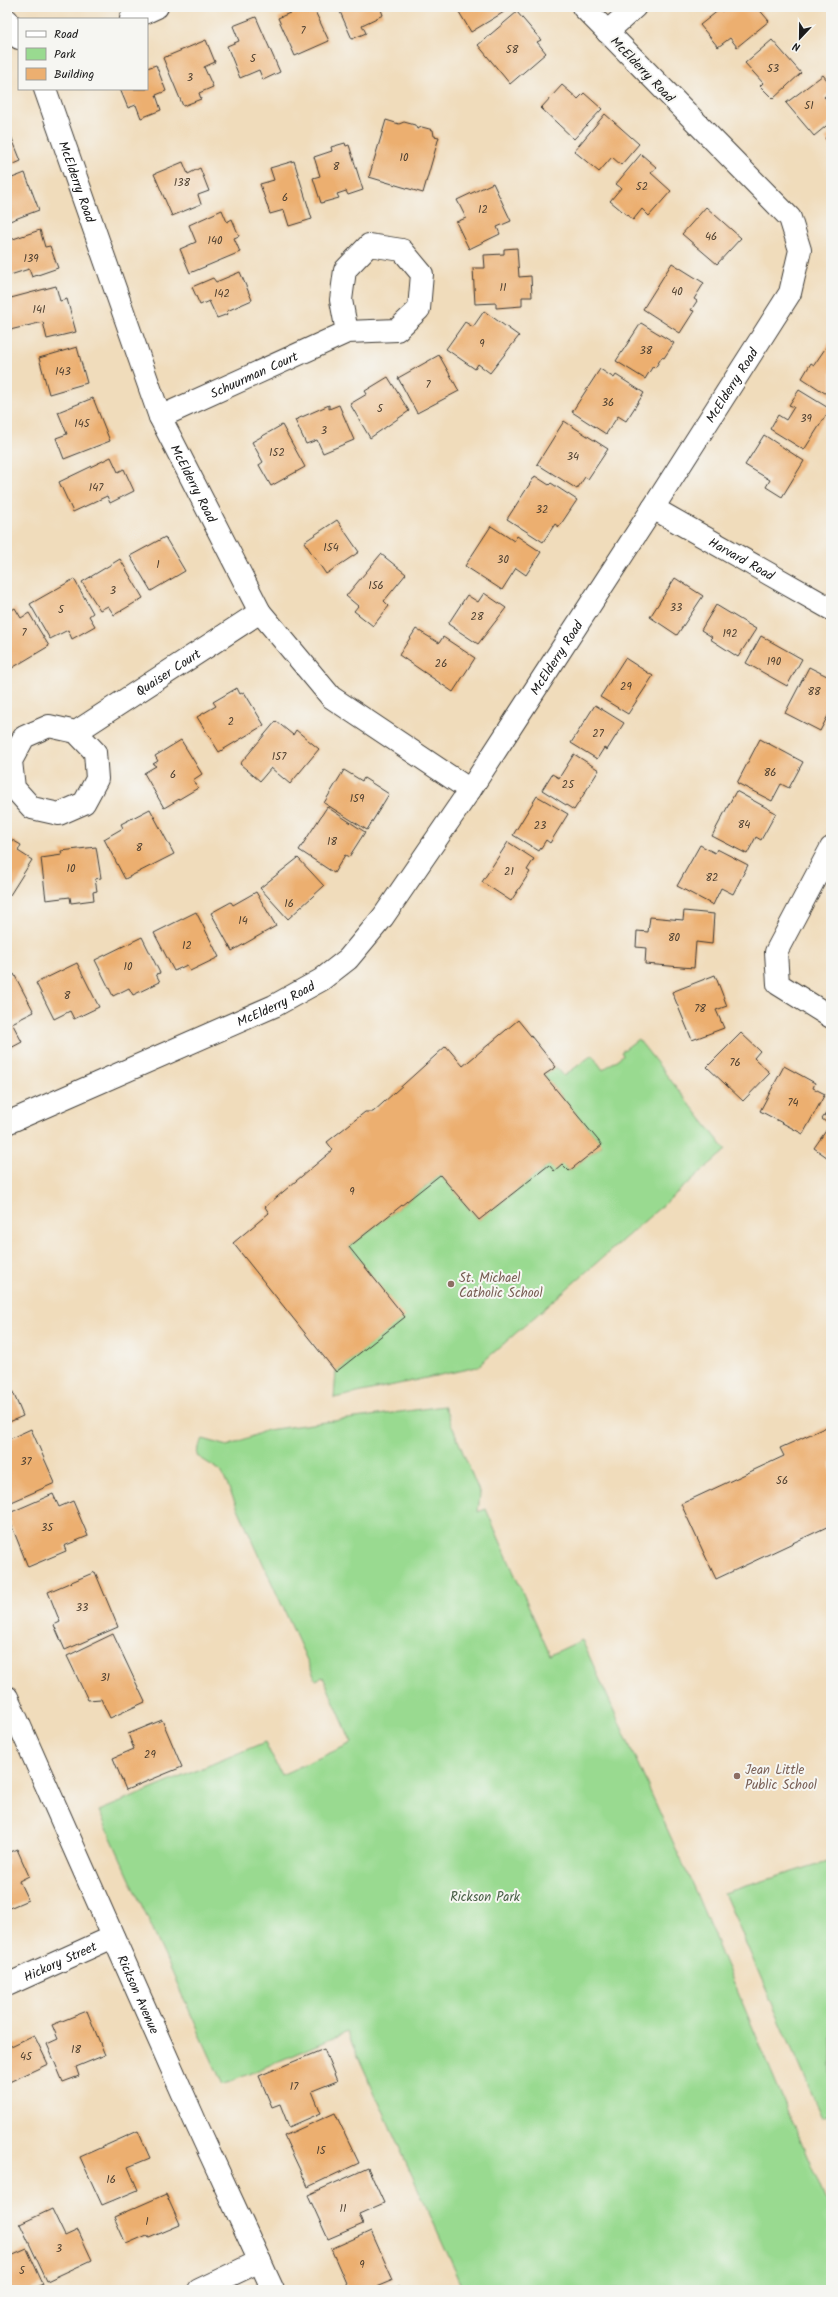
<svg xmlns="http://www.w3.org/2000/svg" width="838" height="2297" font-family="Kalam,sans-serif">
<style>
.green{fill:#99da90;stroke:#5a7b56}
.building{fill:#ecaf70}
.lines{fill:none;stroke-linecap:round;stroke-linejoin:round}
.minor-casing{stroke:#3c3934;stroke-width:24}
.minor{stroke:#fff;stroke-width:22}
.education-dot{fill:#8d6e63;stroke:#f6f6f2;stroke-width:1.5}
.labels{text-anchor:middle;stroke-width:4;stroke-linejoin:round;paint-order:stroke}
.number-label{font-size:11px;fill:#504131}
.street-label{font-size:13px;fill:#1c1c1c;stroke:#f6f6f2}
.education-label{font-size:13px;fill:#785e54;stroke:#f6f6f2;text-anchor:start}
.park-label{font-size:13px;fill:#485e45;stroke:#f6f6f2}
</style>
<rect width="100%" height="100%" fill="#f6f6f2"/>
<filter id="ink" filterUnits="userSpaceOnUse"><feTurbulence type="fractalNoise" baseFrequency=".025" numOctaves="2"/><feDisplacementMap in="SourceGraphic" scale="8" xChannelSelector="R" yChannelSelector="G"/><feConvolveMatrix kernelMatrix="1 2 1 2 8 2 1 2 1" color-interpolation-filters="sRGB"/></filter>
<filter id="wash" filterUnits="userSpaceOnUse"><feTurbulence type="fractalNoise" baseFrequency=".012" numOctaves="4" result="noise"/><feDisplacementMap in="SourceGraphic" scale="16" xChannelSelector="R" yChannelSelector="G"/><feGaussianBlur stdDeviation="0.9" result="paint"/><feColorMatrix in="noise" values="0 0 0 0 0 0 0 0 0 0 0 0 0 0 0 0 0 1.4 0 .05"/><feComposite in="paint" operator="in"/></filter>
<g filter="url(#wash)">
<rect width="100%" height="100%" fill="#f0dcbb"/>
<g class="green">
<path d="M 638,1039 L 726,1150 L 477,1367 L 334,1398 L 336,1372 L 404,1317 L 349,1247 L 440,1175 L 479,1220 L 549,1165 L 554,1170 L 562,1164 L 569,1171 L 602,1145 L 544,1075 L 556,1067 L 564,1076 L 592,1055 L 603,1070 L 623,1055 L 621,1052 Z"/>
<path d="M 444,1406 L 480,1494 L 478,1512 L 486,1509 L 550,1655 L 582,1640 L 696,1893 L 831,2213 L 831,2290 L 464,2290 L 347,2032 L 223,2085 L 99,1811 L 265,1742 L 281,1775 L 352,1743 L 323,1677 L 316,1680 L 221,1471 L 197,1456 L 198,1447 L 203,1439 L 228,1446 L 267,1430 Z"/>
<path d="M 831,1860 L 831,2115 L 822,2118 L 724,1893 Z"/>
</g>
<g id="blocks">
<g class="building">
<path d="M 296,7 L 313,7 L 329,41 L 295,56 L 278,18 L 297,10 Z"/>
<path d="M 338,7 L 380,7 L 383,15 L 362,25 L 366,33 L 352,39 Z"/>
<path d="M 456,7 L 501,7 L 504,12 L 471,32 Z"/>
<path d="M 727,7 L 757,7 L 769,21 L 737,47 L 730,38 L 718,47 L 700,25 L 719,10 L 722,11 Z"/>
<path d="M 517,12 L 541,40 L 537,42 L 546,53 L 510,84 L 478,45 Z"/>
<path d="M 256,17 L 280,72 L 263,80 L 259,70 L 240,78 L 227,46 L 239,41 L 233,26 Z"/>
<path d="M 206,40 L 215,62 L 204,67 L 213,87 L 199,93 L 201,99 L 183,106 L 163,58 Z"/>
<path d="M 772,40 L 801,73 L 773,99 L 760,86 L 763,83 L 745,63 Z"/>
<path d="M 156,65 L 166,91 L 156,95 L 161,110 L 141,118 L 136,105 L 128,108 L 120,89 L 147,89 L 147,68 Z"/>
<path d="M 823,75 L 831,85 L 831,91 L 824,97 L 831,104 L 828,106 L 831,109 L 831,122 L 814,136 L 786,103 Z"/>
<path d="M 562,85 L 578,99 L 584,93 L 602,109 L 574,139 L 541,108 Z"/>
<path d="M 605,114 L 639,144 L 621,165 L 612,157 L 599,172 L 574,151 Z"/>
<path d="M 386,120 L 399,124 L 404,122 L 415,125 L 417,129 L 422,127 L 433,130 L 434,136 L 439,137 L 423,193 L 369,177 Z"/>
<path d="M 7,126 L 21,161 L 7,167 Z"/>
<path d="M 831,134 L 831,147 L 825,138 Z"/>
<path d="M 345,143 L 346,146 L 349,145 L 363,190 L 348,195 L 346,191 L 337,194 L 339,198 L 321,203 L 313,178 L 320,176 L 314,157 L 332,151 L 331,147 Z"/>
<path d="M 641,154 L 656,167 L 651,173 L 671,191 L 649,216 L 642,209 L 633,220 L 610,201 L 621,188 L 616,184 Z"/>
<path d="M 294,161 L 312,219 L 289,226 L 284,210 L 270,214 L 260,184 L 274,180 L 270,168 Z"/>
<path d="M 183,162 L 188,174 L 200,168 L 209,191 L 198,195 L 201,204 L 172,216 L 154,174 Z"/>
<path d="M 25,173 L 39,210 L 7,222 L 7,180 Z"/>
<path d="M 493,183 L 511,221 L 497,227 L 500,234 L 469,249 L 456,222 L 466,218 L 457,200 Z"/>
<path d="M 706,207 L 741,238 L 717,264 L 682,234 Z"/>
<path d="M 222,210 L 227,222 L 232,219 L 239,236 L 234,238 L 240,252 L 190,273 L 180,249 L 196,242 L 189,225 Z"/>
<path d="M 40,230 L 45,247 L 50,246 L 58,268 L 32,277 L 29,269 L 7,276 L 7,241 Z"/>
<path d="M 517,248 L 519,277 L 531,276 L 532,297 L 522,297 L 522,306 L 496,308 L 496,303 L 475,304 L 473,268 L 485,268 L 484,255 L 504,254 L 504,249 Z"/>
<path d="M 672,263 L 704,283 L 694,299 L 697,301 L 691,310 L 694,311 L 680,333 L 643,309 Z"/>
<path d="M 240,272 L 252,300 L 227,311 L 228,314 L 217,318 L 209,301 L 200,305 L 192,287 L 213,278 L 216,282 Z"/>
<path d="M 56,286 L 60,301 L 67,299 L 76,332 L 47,339 L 43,322 L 10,330 L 7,318 L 7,299 Z"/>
<path d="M 484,311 L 519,336 L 490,373 L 478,364 L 475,369 L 446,349 L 465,322 L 473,327 Z"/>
<path d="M 641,323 L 674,343 L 664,358 L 662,357 L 655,368 L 653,366 L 645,379 L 616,361 Z"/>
<path d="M 831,340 L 831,397 L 802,378 L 811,363 L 814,365 Z"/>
<path d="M 77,347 L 87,383 L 49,394 L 39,358 Z"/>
<path d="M 439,355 L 459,391 L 417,413 L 398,378 Z"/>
<path d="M 600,369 L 614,378 L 616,375 L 644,393 L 626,421 L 618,416 L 606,434 L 572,412 Z"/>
<path d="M 388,377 L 409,411 L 370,438 L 350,404 L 367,394 L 365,391 Z"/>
<path d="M 799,390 L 830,409 L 804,450 L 770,429 L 778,415 L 786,420 L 794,407 L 789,405 Z"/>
<path d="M 93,398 L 110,441 L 64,459 L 56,438 L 67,434 L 58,412 Z"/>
<path d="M 329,405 L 329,409 L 339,405 L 354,440 L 323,453 L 317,440 L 306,444 L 295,420 Z"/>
<path d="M 564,421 L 608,449 L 588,479 L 585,477 L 577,489 L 537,464 Z"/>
<path d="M 282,425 L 305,467 L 271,486 L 259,465 L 263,462 L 252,442 Z"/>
<path d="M 764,435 L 804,461 L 782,497 L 766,487 L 770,480 L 745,465 Z"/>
<path d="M 111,457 L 118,472 L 124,469 L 134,491 L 110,503 L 107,496 L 73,512 L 59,482 Z"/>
<path d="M 535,476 L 549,485 L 551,483 L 577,500 L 559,527 L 555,524 L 543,542 L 507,519 Z"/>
<path d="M 337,520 L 359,552 L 326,574 L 304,542 Z"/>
<path d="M 491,526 L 514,541 L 517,536 L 541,552 L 526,575 L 516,568 L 502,590 L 465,566 Z"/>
<path d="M 165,537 L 185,571 L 151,591 L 130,556 Z"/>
<path d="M 381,554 L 406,574 L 384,601 L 389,606 L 373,626 L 354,611 L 358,606 L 346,596 Z"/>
<path d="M 120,559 L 143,598 L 114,615 L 108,606 L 100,610 L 82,582 Z"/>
<path d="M 675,578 L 703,596 L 677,635 L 650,617 Z"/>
<path d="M 74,579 L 93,613 L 89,616 L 95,626 L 72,639 L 68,630 L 50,639 L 30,604 Z"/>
<path d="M 484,593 L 506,608 L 478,644 L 448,624 L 467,595 L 478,602 Z"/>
<path d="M 716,605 L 756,629 L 738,657 L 710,639 L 712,637 L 701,630 Z"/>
<path d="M 15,608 L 21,618 L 29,613 L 49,646 L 7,671 L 7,613 Z"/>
<path d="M 416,629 L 439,643 L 443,637 L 475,658 L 453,692 L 399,655 Z"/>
<path d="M 761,636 L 802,659 L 787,686 L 746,663 Z"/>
<path d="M 625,658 L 653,676 L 628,714 L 600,697 Z"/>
<path d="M 809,667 L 831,678 L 831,703 L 828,709 L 831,710 L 820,731 L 785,713 Z"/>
<path d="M 237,688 L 240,694 L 244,692 L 264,725 L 219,752 L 197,717 L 216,706 L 213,702 Z"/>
<path d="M 595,705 L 624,723 L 607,750 L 604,748 L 597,759 L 571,743 Z"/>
<path d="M 276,721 L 293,735 L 296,730 L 319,749 L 290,784 L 271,768 L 260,781 L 240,764 Z"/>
<path d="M 760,739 L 803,762 L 789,788 L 781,784 L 772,801 L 737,783 Z"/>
<path d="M 181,740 L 202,774 L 193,780 L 198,788 L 164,808 L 144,773 L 156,766 L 153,764 L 158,761 L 155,756 Z"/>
<path d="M 574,754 L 599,770 L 574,810 L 542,790 L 552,774 L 559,778 Z"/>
<path d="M 344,770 L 362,781 L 364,778 L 389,794 L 367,830 L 324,803 Z"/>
<path d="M 736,791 L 776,813 L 761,840 L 756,837 L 747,854 L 712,836 Z"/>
<path d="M 537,796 L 568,814 L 550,843 L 546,840 L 539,851 L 513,835 Z"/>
<path d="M 327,807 L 365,832 L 349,857 L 345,855 L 334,873 L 299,850 Z"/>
<path d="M 150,809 L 174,854 L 125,879 L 104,839 L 123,828 L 121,824 Z"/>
<path d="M 7,837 L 21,845 L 18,851 L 32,860 L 10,895 L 7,893 Z"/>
<path d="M 508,842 L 534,859 L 527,870 L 530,872 L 511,901 L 482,882 Z"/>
<path d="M 700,845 L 715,853 L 717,849 L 748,865 L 733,894 L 721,888 L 713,905 L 677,886 Z"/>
<path d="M 96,847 L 101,878 L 95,879 L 97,891 L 93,892 L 94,900 L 71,903 L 70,897 L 46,900 L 41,858 L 62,855 L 61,851 Z"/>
<path d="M 298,858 L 324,886 L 288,919 L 260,888 Z"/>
<path d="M 256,892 L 276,926 L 232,951 L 211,913 L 231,902 L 233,905 Z"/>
<path d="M 684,911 L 714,914 L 712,944 L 696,942 L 694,968 L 645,964 L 646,948 L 636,947 L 637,931 L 648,932 L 650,917 L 683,920 Z"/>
<path d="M 196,912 L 219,957 L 190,971 L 187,965 L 174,971 L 154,933 Z"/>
<path d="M 142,937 L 160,973 L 156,974 L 160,982 L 133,995 L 129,988 L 113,996 L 95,960 Z"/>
<path d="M 77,963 L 99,1007 L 74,1019 L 70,1011 L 54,1019 L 36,983 Z"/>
<path d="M 14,974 L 34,1012 L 12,1023 L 22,1042 L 7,1050 L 7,977 Z"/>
<path d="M 715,975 L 727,1006 L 716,1010 L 724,1028 L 692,1040 L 672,992 Z"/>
<path d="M 518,1020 L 556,1067 L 544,1075 L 602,1145 L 569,1171 L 562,1164 L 554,1171 L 549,1165 L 479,1220 L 440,1175 L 349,1247 L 405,1317 L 336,1372 L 233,1243 L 269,1213 L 265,1207 L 333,1150 L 327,1142 L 365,1112 L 373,1112 L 446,1046 L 463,1066 Z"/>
<path d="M 741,1033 L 760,1051 L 754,1058 L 770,1073 L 743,1101 L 707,1067 Z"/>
<path d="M 784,1066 L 815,1083 L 813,1088 L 825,1094 L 803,1134 L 760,1111 Z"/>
<path d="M 831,1106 L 831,1160 L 814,1148 L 830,1125 L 822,1119 Z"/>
<path d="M 7,1378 L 23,1416 L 7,1423 Z"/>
<path d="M 831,1425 L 831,1525 L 716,1579 L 681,1504 L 784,1456 L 780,1448 Z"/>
<path d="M 31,1429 L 55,1483 L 7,1504 L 7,1440 Z"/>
<path d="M 53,1494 L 59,1507 L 73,1501 L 88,1536 L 64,1546 L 66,1551 L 28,1567 L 7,1514 Z"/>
<path d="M 95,1572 L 118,1627 L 65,1650 L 54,1625 L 60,1622 L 48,1592 Z"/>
<path d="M 113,1634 L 145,1702 L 110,1718 L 101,1699 L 88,1700 L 67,1656 Z"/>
<path d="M 162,1720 L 182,1767 L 126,1790 L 113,1758 L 134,1749 L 128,1734 Z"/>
<path d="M 17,1849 L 29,1876 L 19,1881 L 28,1900 L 7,1909 L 7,1853 Z"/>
<path d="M 87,2011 L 105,2055 L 76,2067 L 79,2076 L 63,2082 L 47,2044 L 58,2039 L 52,2025 Z"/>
<path d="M 34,2035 L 48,2064 L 7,2083 L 7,2048 Z"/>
<path d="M 324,2049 L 337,2081 L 312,2091 L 321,2113 L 289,2127 L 280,2104 L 272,2107 L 259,2076 Z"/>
<path d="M 335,2113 L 359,2163 L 308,2187 L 284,2136 Z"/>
<path d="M 138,2131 L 150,2158 L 128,2167 L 138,2190 L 102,2205 L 80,2157 Z"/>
<path d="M 368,2168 L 384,2203 L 359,2214 L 363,2224 L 328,2239 L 308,2195 Z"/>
<path d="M 166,2194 L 180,2225 L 149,2238 L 147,2235 L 126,2244 L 114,2217 Z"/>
<path d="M 52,2209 L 65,2236 L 78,2230 L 92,2260 L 47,2281 L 20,2224 Z"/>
<path d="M 371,2231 L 393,2280 L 369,2290 L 349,2290 L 331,2249 Z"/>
<path d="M 7,2248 L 11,2256 L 27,2249 L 43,2284 L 29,2290 L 7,2290 Z"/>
<path d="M 399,2287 L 400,2290 L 391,2290 Z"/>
</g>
</g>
</g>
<g filter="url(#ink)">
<use href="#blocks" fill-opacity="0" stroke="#3c3934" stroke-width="1"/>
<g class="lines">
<defs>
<g id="minor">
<path d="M 131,19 L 157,7"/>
<path d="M 7,20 L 19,38"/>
<path d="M 607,32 L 635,7"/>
<path id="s1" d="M 45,89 L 160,417 L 260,612 L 331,697 L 470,790"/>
<path id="s2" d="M 160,417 L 347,332 L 397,330 L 419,309 L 422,274 L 402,250 L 369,245 L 345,270 L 341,300 L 347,332"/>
<path id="s3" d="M 653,508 L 831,609"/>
<path id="s4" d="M 76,732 L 95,752 L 97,779 L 84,803 L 59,814 L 32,808 L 14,788 L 11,761 L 24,737 L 49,726 L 76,732 L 260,612"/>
<path d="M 831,848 L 776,952 L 778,984 L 831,1017"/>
<path id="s5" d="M 7,1123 L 274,1006 L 321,980 L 348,959 L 383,917 L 470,790 L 653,508 L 790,293 L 800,250 L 790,218 L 583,7"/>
<path id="s6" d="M 7,1697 L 195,2121 L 273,2290"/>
<path id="s7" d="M 7,1985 L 113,1937"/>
<path d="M 199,2290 L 260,2261"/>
</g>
</defs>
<use href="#minor" class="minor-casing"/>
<use href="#minor" class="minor"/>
</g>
</g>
<g class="education-dot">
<circle cx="451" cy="1284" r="4"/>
<circle cx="737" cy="1776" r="4"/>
</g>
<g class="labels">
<g class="number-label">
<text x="303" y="34">7</text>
<text x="512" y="53">58</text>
<text x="253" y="62">5</text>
<text x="773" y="72">53</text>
<text x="190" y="81">3</text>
<text x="809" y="109">51</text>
<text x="404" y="161">10</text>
<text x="336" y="170">8</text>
<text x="182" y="186">138</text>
<text x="642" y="190">52</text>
<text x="285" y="201">6</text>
<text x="483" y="213">12</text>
<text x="711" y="240">46</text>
<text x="215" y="244">140</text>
<text x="31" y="262">139</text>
<text x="503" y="291">11</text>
<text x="677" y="295">40</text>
<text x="222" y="297">142</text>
<text x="39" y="313">141</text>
<text x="482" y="347">9</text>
<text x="646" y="354">38</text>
<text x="63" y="375">143</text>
<text x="428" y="388">7</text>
<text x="608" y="406">36</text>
<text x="380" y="412">5</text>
<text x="806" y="422">39</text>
<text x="82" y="427">145</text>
<text x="324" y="434">3</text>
<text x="277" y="456">152</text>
<text x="573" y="460">34</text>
<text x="96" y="491">147</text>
<text x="542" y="513">32</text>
<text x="331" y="551">154</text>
<text x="503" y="563">30</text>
<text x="158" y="568">1</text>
<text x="376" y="589">156</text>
<text x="113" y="594">3</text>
<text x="676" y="611">33</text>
<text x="61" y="613">5</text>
<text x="477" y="620">28</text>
<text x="24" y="636">7</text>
<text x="730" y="637">192</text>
<text x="774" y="665">190</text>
<text x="441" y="667">26</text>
<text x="626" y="690">29</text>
<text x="814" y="695">88</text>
<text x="231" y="725">2</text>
<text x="598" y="737">27</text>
<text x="279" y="760">157</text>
<text x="770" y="776">86</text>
<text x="173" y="778">6</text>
<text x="568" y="788">25</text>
<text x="357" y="802">159</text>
<text x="744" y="828">84</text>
<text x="540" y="829">23</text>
<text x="332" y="845">18</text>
<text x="139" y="851">8</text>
<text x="71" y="872">10</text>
<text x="509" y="875">21</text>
<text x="712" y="881">82</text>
<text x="289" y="907">16</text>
<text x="243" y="924">14</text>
<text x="674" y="941">80</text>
<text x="187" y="949">12</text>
<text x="128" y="970">10</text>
<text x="67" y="999">8</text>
<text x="700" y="1012">78</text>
<text x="735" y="1066">76</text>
<text x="793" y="1106">74</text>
<text x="352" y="1195">9</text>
<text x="26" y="1465">37</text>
<text x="782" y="1484">56</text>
<text x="47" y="1531">35</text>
<text x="82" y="1611">33</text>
<text x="105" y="1681">31</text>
<text x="150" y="1758">29</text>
<text x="76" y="2053">18</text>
<text x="26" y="2060">45</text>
<text x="294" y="2090">17</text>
<text x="321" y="2154">15</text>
<text x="111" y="2183">16</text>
<text x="343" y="2212">11</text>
<text x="147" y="2225">1</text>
<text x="59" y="2252">3</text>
<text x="362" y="2268">9</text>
<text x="22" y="2274">5</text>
</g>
<g class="street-label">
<text transform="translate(643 69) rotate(46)" y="5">McElderry Road</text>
<text dy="5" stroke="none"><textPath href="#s1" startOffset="98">McElderry Road</textPath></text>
<text dy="5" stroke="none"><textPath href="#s2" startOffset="103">Schuurman Court</textPath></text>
<text dy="5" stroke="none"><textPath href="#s5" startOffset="1070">McElderry Road</textPath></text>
<text dy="5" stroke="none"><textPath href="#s1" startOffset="422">McElderry Road</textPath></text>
<text dy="5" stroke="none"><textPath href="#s3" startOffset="102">Harvard Road</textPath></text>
<text dy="5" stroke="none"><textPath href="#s5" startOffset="746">McElderry Road</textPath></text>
<text dy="5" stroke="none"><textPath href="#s4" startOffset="383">Quaiser Court</textPath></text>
<text dy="5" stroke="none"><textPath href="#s5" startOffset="294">McElderry Road</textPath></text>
<text dy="5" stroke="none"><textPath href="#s7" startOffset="58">Hickory Street</textPath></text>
<text dy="5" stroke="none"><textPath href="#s6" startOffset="325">Rickson Avenue</textPath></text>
</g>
<g class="education-label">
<text x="459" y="1282">St. Michael<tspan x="459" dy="15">Catholic School</tspan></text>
<text x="745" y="1774">Jean Little<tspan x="745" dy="15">Public School</tspan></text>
</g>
<g class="park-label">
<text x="485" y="1901">Rickson Park</text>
</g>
</g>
<rect width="838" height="2297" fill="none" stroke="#f6f6f2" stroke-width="24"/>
<rect x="18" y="18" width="130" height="72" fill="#f6f6f2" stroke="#9f9f9c"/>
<rect x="26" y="31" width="20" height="6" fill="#ffffff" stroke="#9f9f9c"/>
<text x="54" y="38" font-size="12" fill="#1c1c1c">Road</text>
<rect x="26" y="48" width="20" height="12" fill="#99da90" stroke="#9f9f9c"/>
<text x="54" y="58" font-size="12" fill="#1c1c1c">Park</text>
<rect x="26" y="68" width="20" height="12" fill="#ecaf70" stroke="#9f9f9c"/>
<text x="54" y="78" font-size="12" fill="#1c1c1c">Building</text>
<g transform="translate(800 38) rotate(202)" stroke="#f6f6f2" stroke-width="3" paint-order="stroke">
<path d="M0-3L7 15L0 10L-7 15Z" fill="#1c1c1c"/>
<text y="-6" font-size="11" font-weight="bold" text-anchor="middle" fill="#1c1c1c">N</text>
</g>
</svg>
